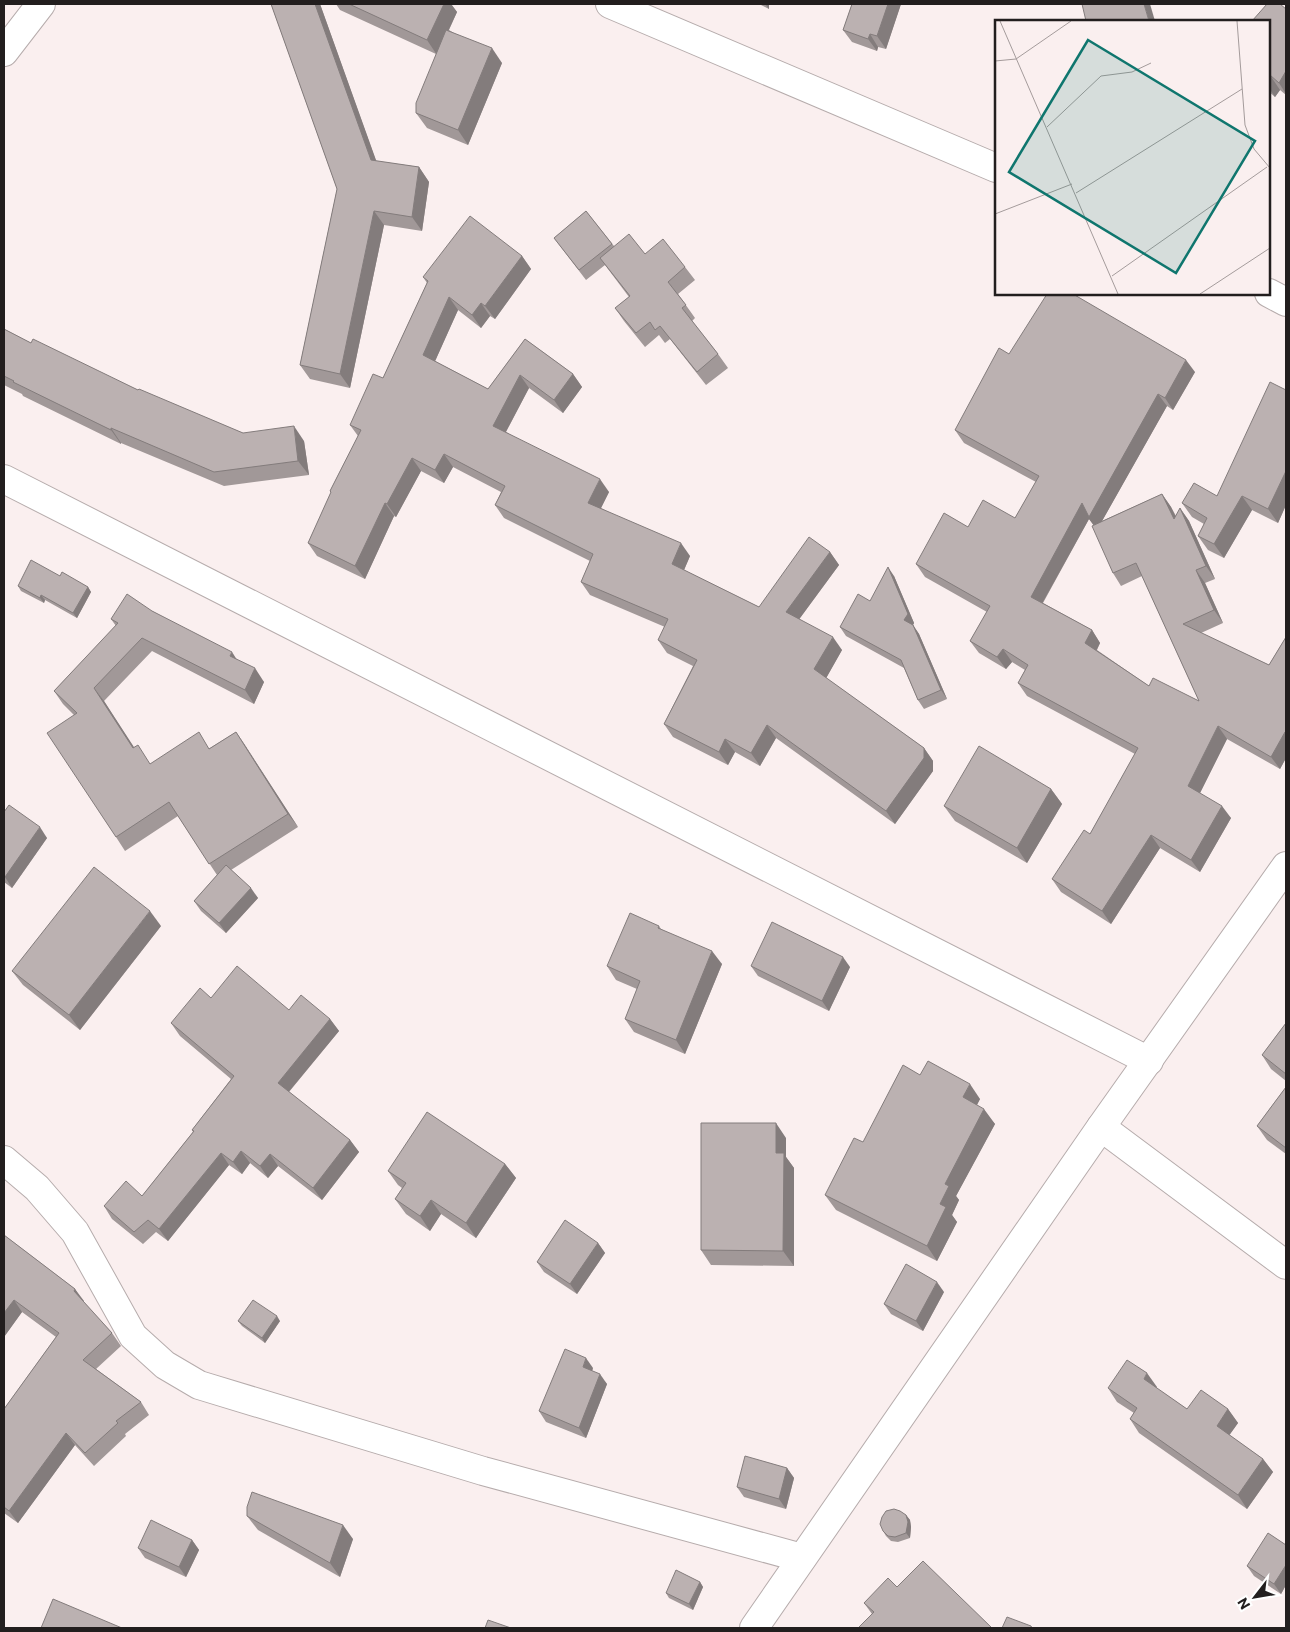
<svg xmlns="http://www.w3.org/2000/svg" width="1290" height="1632" font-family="Commissioner,sans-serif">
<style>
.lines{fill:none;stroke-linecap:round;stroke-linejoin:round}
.minor-casing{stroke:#b6acac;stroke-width:30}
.minor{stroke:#fff;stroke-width:28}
.wall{fill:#a19898;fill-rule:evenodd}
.shaded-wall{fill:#837c7c}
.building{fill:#bbb1b1;stroke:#837c7c}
.inset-road{fill:none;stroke:#a49b9b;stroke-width:1}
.view{fill:#0f766e;fill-opacity:0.15;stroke:#0f766e;stroke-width:2.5}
.inset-edge{fill:none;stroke:#221e1e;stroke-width:2.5}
</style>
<rect width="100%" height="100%" fill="#faefef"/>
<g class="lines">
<defs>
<g id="minor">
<path d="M 610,4 L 996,168"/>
<path d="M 4,52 L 41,4"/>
<path d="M 1269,293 L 1286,302"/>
<path d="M 4,479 L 1149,1061"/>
<path d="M 1101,1127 L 1286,1265"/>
<path d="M 4,1160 L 37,1188 L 75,1232 L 133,1336 L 165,1365 L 199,1385 L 483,1471 L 802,1558"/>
<path d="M 754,1628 L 1101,1127 L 1286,866"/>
</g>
</defs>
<use href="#minor" class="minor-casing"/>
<use href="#minor" class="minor"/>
</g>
<g class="wall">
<path d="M 271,4 L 320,4 L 376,161 L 419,167 L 429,182 L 422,231 L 384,225 L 350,388 L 310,379 L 300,365 L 337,189 Z"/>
<path d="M 336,4 L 451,4 L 457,12 L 449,30 L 502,63 L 468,145 L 427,128 L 416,113 L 436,54 L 340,10 Z"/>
<path d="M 759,4 L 769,4 L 769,9 Z"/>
<path d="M 852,4 L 901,4 L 886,49 L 878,47 L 877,51 L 852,42 L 843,30 Z"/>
<path d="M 1286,9 L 1286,95 L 1280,90 L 1275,97 L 1269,92 L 1269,21 Z"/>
<path d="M 586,211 L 614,246 L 645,254 L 685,267 L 695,280 L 678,294 L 695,318 L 692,321 L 718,354 L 728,368 L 706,385 L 670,339 L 665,343 L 659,335 L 645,347 L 624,321 L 615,308 L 629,297 L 605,265 L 586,280 L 554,238 Z"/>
<path d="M 522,256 L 531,269 L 495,319 L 490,316 L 481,328 L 458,310 L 435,361 L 488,389 L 525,339 L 573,374 L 582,387 L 563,413 L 529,388 L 506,432 L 609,492 L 601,508 L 690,556 L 684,570 L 759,607 L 830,552 L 839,565 L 799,619 L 842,650 L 826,678 L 924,748 L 933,761 L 933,771 L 895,824 L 776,738 L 760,766 L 735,752 L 728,765 L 673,737 L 664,724 L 693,666 L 667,653 L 658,640 L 665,627 L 590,595 L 581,582 L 590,561 L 504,518 L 495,505 L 501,492 L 453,467 L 444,483 L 421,471 L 396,517 L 394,516 L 365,579 L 317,556 L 308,543 L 331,493 L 330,491 L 358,436 L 350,425 L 383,378 L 427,283 L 423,277 Z"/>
<path d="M 4,329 L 31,343 L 138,390 L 243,433 L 304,441 L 309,475 L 224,486 L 121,443 L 121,444 L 23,396 L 22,394 L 4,385 Z"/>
<path d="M 1009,354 L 1195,372 L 1173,410 L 1167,406 L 1102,521 L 1162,494 L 1171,507 L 1176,516 L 1180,508 L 1189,521 L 1215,579 L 1205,583 L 1223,623 L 1201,633 L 1269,665 L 1286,637 L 1286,758 L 1280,769 L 1227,739 L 1200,793 L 1231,818 L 1200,872 L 1160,848 L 1111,924 L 1061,892 L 1052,879 L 1090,834 L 1135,754 L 1027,696 L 1018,683 L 1025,670 L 1012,662 L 1006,669 L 979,653 L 970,641 L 987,612 L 925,577 L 916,564 L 968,527 L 1015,518 L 1036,482 L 964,443 L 955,430 ZM 1089,519 L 1094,525 L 1113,573 L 1121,586 L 1142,576 L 1199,701 L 1149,686 L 1097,650 L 1100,643 L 1092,630 L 1043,603 Z"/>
<path d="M 1286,390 L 1286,505 L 1278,523 L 1252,510 L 1224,558 L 1208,550 L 1198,536 L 1204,524 L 1192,517 L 1182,503 L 1217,496 Z"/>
<path d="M 60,576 L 88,587 L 91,592 L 77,618 L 45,600 L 44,603 L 21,591 L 18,586 Z"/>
<path d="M 894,576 L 914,623 L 913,625 L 919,634 L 947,699 L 924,709 L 918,700 L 904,668 L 846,636 L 840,627 L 870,601 Z"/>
<path d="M 152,611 L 236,659 L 264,682 L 254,704 L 152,651 L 104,701 L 134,748 L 150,764 L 210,748 L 236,732 L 298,827 L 231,870 L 258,898 L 226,933 L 201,911 L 194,901 L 217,875 L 178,816 L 125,851 L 116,837 L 74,715 L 63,704 L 54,691 L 116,626 L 111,619 Z"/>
<path d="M 1051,789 L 1062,804 L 1027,863 L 955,821 L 944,806 Z"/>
<path d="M 4,812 L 47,838 L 12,888 L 4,882 Z"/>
<path d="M 161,926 L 80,1030 L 23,985 L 12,971 Z"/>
<path d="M 659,926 L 661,929 L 722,964 L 685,1054 L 634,1032 L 625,1019 L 637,989 L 616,980 L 607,966 Z"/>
<path d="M 751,966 L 850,967 L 829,1011 L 758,976 Z"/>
<path d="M 211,998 L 289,1010 L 330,1019 L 339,1031 L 289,1092 L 350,1140 L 359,1152 L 322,1200 L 278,1166 L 268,1178 L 250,1163 L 242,1174 L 229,1165 L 168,1241 L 156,1232 L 143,1244 L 112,1219 L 104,1206 L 142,1196 L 193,1132 L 192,1130 L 231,1079 L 180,1036 L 171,1023 Z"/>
<path d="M 1286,1023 L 1286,1081 L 1271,1069 L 1262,1055 Z"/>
<path d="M 920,1075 L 980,1099 L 977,1105 L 995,1124 L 956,1196 L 959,1200 L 952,1215 L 957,1222 L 937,1261 L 836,1210 L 825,1195 Z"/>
<path d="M 1286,1087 L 1286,1154 L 1267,1140 L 1257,1126 Z"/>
<path d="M 786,1138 L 786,1157 L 794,1168 L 794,1266 L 711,1265 L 701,1250 Z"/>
<path d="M 505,1164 L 516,1178 L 476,1238 L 441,1214 L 430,1231 L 406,1214 L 395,1199 L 402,1188 L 398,1185 L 388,1171 Z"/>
<path d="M 4,1235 L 75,1289 L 83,1302 L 112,1333 L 121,1346 L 96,1369 L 141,1402 L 149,1415 L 125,1434 L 126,1436 L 94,1466 L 75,1445 L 18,1523 L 4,1513 L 4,1409 L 56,1337 L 22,1312 L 4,1337 Z"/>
<path d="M 598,1243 L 605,1253 L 577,1294 L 544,1272 L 537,1262 Z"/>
<path d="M 944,1292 L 923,1331 L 891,1314 L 884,1304 Z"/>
<path d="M 238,1321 L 280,1321 L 265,1343 L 242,1326 Z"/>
<path d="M 593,1368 L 592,1371 L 607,1384 L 586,1438 L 546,1422 L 539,1411 Z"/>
<path d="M 1157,1387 L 1156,1388 L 1187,1409 L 1228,1409 L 1238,1423 L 1229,1435 L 1263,1459 L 1273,1472 L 1247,1509 L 1139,1433 L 1130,1419 L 1134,1413 L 1117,1402 L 1108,1388 Z"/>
<path d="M 787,1468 L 794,1478 L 786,1509 L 744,1497 L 737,1487 Z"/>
<path d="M 906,1515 L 910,1520 L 911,1527 L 910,1538 L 898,1542 L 891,1541 L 886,1536 L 883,1531 Z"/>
<path d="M 247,1516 L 353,1539 L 340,1577 L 258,1530 Z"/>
<path d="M 192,1540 L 199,1550 L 186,1577 L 145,1558 L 138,1548 Z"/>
<path d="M 1286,1545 L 1286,1585 L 1281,1594 L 1254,1576 L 1247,1566 Z"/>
<path d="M 700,1582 L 703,1587 L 693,1610 L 669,1598 L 666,1593 Z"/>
<path d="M 897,1587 L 872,1614 L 864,1603 Z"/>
</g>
<g class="shaded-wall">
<path d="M 315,4 L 320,4 L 381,174 L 371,160 Z"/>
<path d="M 444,4 L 451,4 L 457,12 L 437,55 L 427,40 Z"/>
<path d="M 765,4 L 769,4 L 769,9 Z"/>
<path d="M 888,4 L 901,4 L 886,49 L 877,36 Z"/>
<path d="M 1144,4 L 1150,4 L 1155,21 L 1149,21 Z"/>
<path d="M 870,34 L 878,47 L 877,51 L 868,39 Z"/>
<path d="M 492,48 L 502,63 L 468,145 L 458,130 Z"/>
<path d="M 1286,71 L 1286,94 L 1279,83 Z"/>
<path d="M 1270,75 L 1280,90 L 1275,97 L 1269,88 L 1269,77 Z"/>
<path d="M 419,167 L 429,182 L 422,231 L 412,217 Z"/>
<path d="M 374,211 L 384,225 L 350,388 L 340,374 Z"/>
<path d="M 522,256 L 531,269 L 495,319 L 485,306 Z"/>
<path d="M 449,297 L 458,310 L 432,368 L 423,355 Z"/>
<path d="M 481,303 L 490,316 L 481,328 L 472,315 Z"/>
<path d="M 1186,360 L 1195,372 L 1173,410 L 1165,398 Z"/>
<path d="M 573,374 L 582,387 L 563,413 L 554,400 Z"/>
<path d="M 520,375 L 529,388 L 502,439 L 493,426 Z"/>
<path d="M 1158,394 L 1167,406 L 1097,530 L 1089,519 L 1039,609 L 1031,597 L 1082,503 Z"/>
<path d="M 294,426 L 304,441 L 309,475 L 298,461 Z"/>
<path d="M 111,428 L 121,443 L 121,444 L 111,430 Z"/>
<path d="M 444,454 L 453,467 L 444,483 L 435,470 Z"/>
<path d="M 412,458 L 421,471 L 396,517 L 387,504 Z"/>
<path d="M 1286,471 L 1286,505 L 1278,523 L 1268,509 Z"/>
<path d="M 600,479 L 609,492 L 597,516 L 588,503 Z"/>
<path d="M 1162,494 L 1171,507 L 1183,532 L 1174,519 Z"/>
<path d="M 1242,496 L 1252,510 L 1224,558 L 1214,544 Z"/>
<path d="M 385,503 L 394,516 L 365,579 L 355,566 Z"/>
<path d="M 1180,508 L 1189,521 L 1215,579 L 1206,566 Z"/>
<path d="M 681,543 L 690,556 L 681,577 L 672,564 Z"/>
<path d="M 830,552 L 839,565 L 795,625 L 786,612 Z"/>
<path d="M 888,567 L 894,576 L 914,623 L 913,625 L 919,634 L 947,699 L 941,690 L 904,620 Z"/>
<path d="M 1196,570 L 1205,583 L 1223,623 L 1214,610 Z"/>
<path d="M 88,587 L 91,592 L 77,618 L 73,613 Z"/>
<path d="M 41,595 L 45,600 L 44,603 L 40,598 Z"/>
<path d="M 1092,630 L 1100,643 L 1094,655 L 1085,643 Z"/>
<path d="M 833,637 L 842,650 L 824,682 L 814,669 Z"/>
<path d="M 1003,649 L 1012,662 L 1006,669 L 997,657 Z"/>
<path d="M 232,652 L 241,666 L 230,656 Z"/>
<path d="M 255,668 L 264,682 L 254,704 L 245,690 Z"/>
<path d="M 94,688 L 104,701 L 143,761 L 133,748 Z"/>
<path d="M 767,725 L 776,738 L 760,766 L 751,753 Z"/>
<path d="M 1218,726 L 1227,739 L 1197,799 L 1188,786 Z"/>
<path d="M 236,732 L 245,745 L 298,827 L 288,814 Z"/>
<path d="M 1285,732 L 1286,734 L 1286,758 L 1280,769 L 1271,757 Z"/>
<path d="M 725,739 L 735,752 L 728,765 L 719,752 Z"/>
<path d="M 924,748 L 933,761 L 933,771 L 895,824 L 886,811 Z"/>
<path d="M 1051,789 L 1062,804 L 1027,863 L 1017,848 Z"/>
<path d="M 1222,806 L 1231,818 L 1200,872 L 1191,860 Z"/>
<path d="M 40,827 L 47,838 L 12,888 L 5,877 Z"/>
<path d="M 1151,835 L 1160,848 L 1111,924 L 1102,911 Z"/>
<path d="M 251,888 L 258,898 L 226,933 L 219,923 Z"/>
<path d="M 150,911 L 161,926 L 80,1030 L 69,1015 Z"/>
<path d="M 712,951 L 722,964 L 685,1054 L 676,1040 Z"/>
<path d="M 843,957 L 850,967 L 829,1011 L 822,1001 Z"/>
<path d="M 330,1019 L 339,1031 L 286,1095 L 278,1083 Z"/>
<path d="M 970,1084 L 980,1099 L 973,1112 L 963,1097 Z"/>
<path d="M 984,1109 L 995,1124 L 956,1196 L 959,1200 L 952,1215 L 957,1222 L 937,1261 L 927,1246 L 940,1204 L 945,1184 Z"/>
<path d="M 776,1123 L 786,1138 L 786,1157 L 794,1168 L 794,1266 L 783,1251 L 776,1153 Z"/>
<path d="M 350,1140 L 359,1152 L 322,1200 L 313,1188 Z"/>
<path d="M 241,1151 L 250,1163 L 242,1174 L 233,1162 Z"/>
<path d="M 221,1153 L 229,1165 L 168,1241 L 159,1229 Z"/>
<path d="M 270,1154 L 278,1166 L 268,1178 L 260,1166 Z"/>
<path d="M 505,1164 L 516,1178 L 476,1238 L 466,1223 Z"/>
<path d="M 431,1200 L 441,1214 L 430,1231 L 420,1216 Z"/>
<path d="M 598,1243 L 605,1253 L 577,1294 L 570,1284 Z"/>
<path d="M 937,1282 L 944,1292 L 923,1331 L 916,1321 Z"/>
<path d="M 75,1289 L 84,1301 L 82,1304 L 74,1291 Z"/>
<path d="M 14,1300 L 22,1312 L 4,1337 L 4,1313 Z"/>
<path d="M 277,1316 L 280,1321 L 265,1343 L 262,1338 Z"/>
<path d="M 586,1358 L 593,1368 L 590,1377 L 583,1367 Z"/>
<path d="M 1147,1373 L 1157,1387 L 1153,1393 L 1144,1379 Z"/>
<path d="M 600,1374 L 607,1384 L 586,1438 L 579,1428 Z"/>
<path d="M 1228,1409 L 1238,1423 L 1226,1440 L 1217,1426 Z"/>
<path d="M 66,1433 L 75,1445 L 18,1523 L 9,1511 Z"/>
<path d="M 1263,1459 L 1273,1472 L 1247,1509 L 1238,1495 Z"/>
<path d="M 787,1468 L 794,1478 L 786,1509 L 779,1499 Z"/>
<path d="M 906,1515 L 910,1520 L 911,1527 L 910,1538 L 906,1533 Z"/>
<path d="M 343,1525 L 353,1539 L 340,1577 L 330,1563 Z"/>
<path d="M 192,1540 L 199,1550 L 186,1577 L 179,1567 Z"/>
<path d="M 1286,1565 L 1286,1585 L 1281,1594 L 1274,1584 Z"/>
<path d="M 700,1582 L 703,1587 L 693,1610 L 689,1604 Z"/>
</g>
<g class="building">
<path d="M 271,4 L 315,4 L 371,160 L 419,167 L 412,217 L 374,211 L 340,374 L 300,365 L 337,189 Z"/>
<path d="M 349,4 L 444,4 L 427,40 Z"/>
<path d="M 852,4 L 888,4 L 877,36 L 870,34 L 868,39 L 843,30 Z"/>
<path d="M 1082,4 L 1144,4 L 1149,21 L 1086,21 Z"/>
<path d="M 1267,4 L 1280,4 L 1286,9 L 1286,71 L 1279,83 L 1270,75 L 1269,77 L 1269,21 L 1252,21 Z"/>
<path d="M 446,30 L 492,48 L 458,130 L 416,113 L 416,103 Z"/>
<path d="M 586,211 L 612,244 L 579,270 L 554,238 Z"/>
<path d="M 470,216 L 522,256 L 485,306 L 481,303 L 472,315 L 449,297 L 423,355 L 488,389 L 525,339 L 573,374 L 554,400 L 520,375 L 493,426 L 600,479 L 588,503 L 681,543 L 672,564 L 759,607 L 809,537 L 830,552 L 786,612 L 833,637 L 814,669 L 924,748 L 924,758 L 886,811 L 767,725 L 751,753 L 725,739 L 719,752 L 664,724 L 697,660 L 658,640 L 668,619 L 581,582 L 593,554 L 495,505 L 505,486 L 444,454 L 435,470 L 412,458 L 387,504 L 385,503 L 355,566 L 308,543 L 331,492 L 330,491 L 361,430 L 350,425 L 373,374 L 383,378 L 428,281 L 423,277 Z"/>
<path d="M 629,234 L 645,254 L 663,239 L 685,267 L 668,282 L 686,305 L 682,308 L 718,354 L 697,372 L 660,326 L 655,330 L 650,322 L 636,333 L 615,308 L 630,296 L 600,258 Z"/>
<path d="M 1047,294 L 1073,294 L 1186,360 L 1165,398 L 1158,394 L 1089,517 L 1082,503 L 1031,597 L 1092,630 L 1085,643 L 1149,686 L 1153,678 L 1199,701 L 1136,563 L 1113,573 L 1092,526 L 1162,494 L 1174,519 L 1180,508 L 1206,566 L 1196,570 L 1214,610 L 1183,624 L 1269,665 L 1286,637 L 1286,733 L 1285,732 L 1271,757 L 1218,726 L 1188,786 L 1222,806 L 1191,860 L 1151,835 L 1102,911 L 1052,879 L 1084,830 L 1090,834 L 1138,748 L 1018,683 L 1028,665 L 1003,649 L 997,657 L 970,641 L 990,606 L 916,564 L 944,513 L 968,527 L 983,500 L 1015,518 L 1039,476 L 955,430 L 999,348 L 1009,354 Z"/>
<path d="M 4,329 L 31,343 L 33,339 L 138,390 L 139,389 L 243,433 L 294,426 L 298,461 L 214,472 L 111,428 L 111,430 L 13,382 L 14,381 L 4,376 Z"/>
<path d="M 1270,382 L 1286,390 L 1286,471 L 1268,509 L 1242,496 L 1214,544 L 1198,536 L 1207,518 L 1182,503 L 1194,483 L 1217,496 Z"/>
<path d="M 31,560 L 60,576 L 62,572 L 88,587 L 73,613 L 41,595 L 40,598 L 18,586 Z"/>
<path d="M 888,567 L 908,614 L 904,620 L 913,625 L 941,690 L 918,700 L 901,660 L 840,627 L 858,594 L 870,601 Z"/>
<path d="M 127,594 L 152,611 L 232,652 L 230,656 L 255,668 L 245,690 L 142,638 L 94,688 L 133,748 L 138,745 L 150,764 L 199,732 L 209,749 L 236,732 L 288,814 L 209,864 L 169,802 L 116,837 L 47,733 L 77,713 L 54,691 L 118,623 L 111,619 Z"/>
<path d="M 979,746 L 1051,789 L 1017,848 L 944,806 Z"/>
<path d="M 9,805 L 40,827 L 5,877 L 4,877 L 4,812 Z"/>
<path d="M 226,865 L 251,888 L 219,923 L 194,901 Z"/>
<path d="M 94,867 L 150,911 L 69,1015 L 12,971 Z"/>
<path d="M 630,913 L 659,926 L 658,928 L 712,951 L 676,1040 L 625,1019 L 640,981 L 607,966 Z"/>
<path d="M 772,922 L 843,957 L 822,1001 L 751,966 Z"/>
<path d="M 237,966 L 289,1010 L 301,995 L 330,1019 L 278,1083 L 350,1140 L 313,1188 L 270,1154 L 260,1166 L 241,1151 L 233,1162 L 221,1153 L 159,1229 L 148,1220 L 134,1232 L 104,1206 L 126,1181 L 142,1196 L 194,1131 L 192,1130 L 234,1076 L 171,1023 L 200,988 L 211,998 Z"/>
<path d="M 1286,1023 L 1286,1074 L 1262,1055 Z"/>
<path d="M 928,1061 L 970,1084 L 963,1097 L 984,1109 L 945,1184 L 949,1186 L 940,1204 L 946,1207 L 927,1246 L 825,1195 L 854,1138 L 863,1142 L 903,1065 L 920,1075 Z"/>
<path d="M 1286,1087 L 1286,1148 L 1257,1126 Z"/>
<path d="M 427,1112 L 505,1164 L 466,1223 L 431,1200 L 420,1216 L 395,1199 L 406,1183 L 388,1171 Z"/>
<path d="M 701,1123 L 776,1123 L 776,1153 L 784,1153 L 783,1251 L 701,1250 Z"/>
<path d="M 565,1220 L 598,1243 L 570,1284 L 537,1262 Z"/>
<path d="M 4,1235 L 75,1289 L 74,1291 L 112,1333 L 83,1360 L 141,1402 L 116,1421 L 118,1423 L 85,1453 L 66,1433 L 9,1511 L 4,1507 L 4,1409 L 59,1333 L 14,1300 L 4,1313 Z"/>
<path d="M 906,1264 L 937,1282 L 916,1321 L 884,1304 Z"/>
<path d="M 253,1300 L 277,1316 L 262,1338 L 238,1321 Z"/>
<path d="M 565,1349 L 586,1358 L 583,1367 L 600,1374 L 579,1428 L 539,1411 Z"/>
<path d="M 1127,1360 L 1147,1373 L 1144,1379 L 1187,1409 L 1201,1390 L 1228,1409 L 1217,1426 L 1263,1459 L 1238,1495 L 1130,1419 L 1137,1408 L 1108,1388 Z"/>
<path d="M 745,1456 L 787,1468 L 779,1499 L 737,1487 Z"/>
<path d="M 252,1492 L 343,1525 L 330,1563 L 247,1516 L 247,1507 Z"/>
<path d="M 894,1509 L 900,1511 L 906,1515 L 908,1522 L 906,1533 L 895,1537 L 888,1536 L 883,1531 L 880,1524 L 882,1517 L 886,1511 Z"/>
<path d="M 151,1520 L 192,1540 L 179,1567 L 138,1548 Z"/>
<path d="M 1268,1533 L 1286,1545 L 1286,1565 L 1274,1584 L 1247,1566 Z"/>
<path d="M 923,1561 L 992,1628 L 858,1628 L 874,1612 L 864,1603 L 888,1578 L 897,1587 Z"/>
<path d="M 676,1570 L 700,1582 L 689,1604 L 666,1593 Z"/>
<path d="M 53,1599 L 122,1628 L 41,1628 Z"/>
<path d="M 1007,1617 L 1031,1626 L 1032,1628 L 1002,1628 Z"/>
<path d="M 488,1620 L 511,1628 L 485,1628 Z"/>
</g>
<g transform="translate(995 20)">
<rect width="275" height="275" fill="#faefef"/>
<path class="inset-road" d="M 5,1 L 123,274M 242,1 L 250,105 L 259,129 L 275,148M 0,41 L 21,39 L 76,1M 52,107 L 106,56 L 137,52 L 156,43M 81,173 L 247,69M 0,194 L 77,164M 117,256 L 272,147M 205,274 L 275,228"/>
<path class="view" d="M 93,20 L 260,121 L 181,253 L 14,152 Z"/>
<rect width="275" height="275" class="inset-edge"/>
</g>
<rect width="1290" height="1632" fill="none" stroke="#221e1e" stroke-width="10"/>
<g transform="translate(1255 1597) rotate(239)" stroke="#ffffff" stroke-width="4" paint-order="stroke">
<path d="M0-4L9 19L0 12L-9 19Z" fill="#221e1e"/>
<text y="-8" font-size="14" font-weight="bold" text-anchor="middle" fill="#221e1e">N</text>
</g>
</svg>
